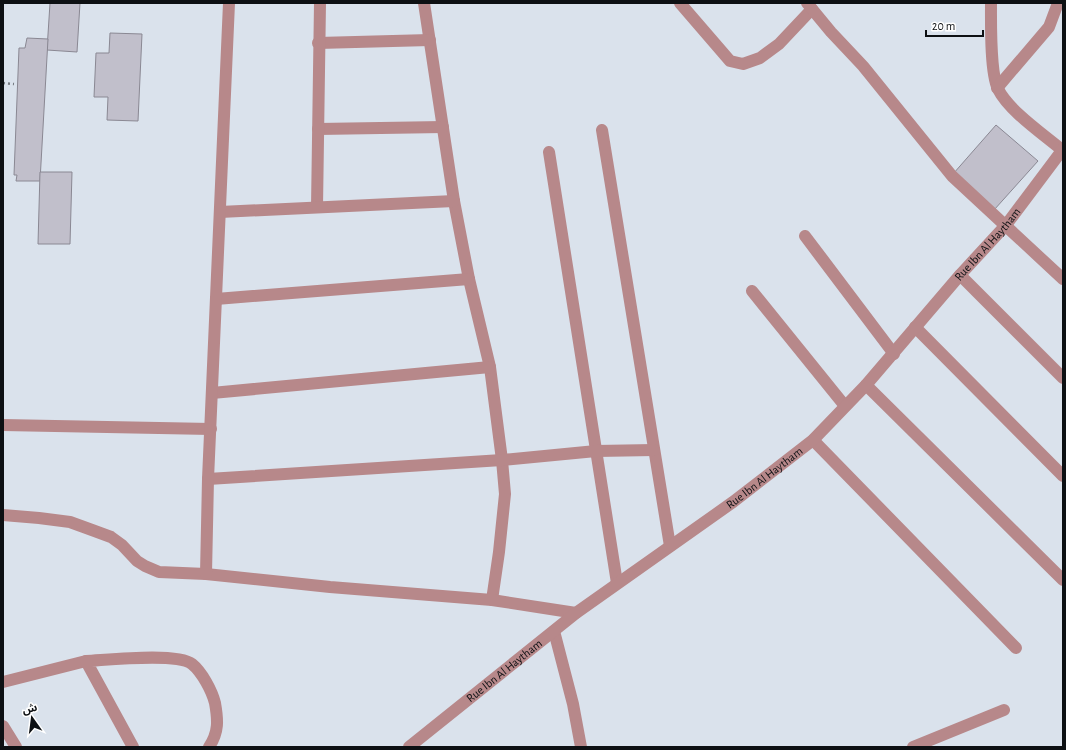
<svg xmlns="http://www.w3.org/2000/svg" width="1066" height="750" font-family="'Alegreya Sans','Noto Sans Arabic',sans-serif">
<style>
.building{fill:#c1bfcb;stroke:#8a8893}
.lines{fill:none;stroke-linecap:round;stroke-linejoin:round}
.path{stroke:#767b82;stroke-width:2.5;stroke-dasharray:2 3;stroke-linecap:butt}
.minor{stroke:#b7888a;stroke-width:12}
.labels{text-anchor:middle;stroke-width:3.5;stroke-linejoin:round;paint-order:stroke}
.street-label{font-size:12px;fill:#0d1013;stroke:#fff}
</style>
<rect width="100%" height="100%" fill="#dae2ec"/>
<g class="building">
<path d="M 50,3 L 80,3 L 77,52 L 47,50 Z"/>
<path d="M 110,33 L 142,34 L 138,121 L 107,120 L 108,97 L 94,97 L 96,53 L 109,53 Z"/>
<path d="M 27,38 L 48,39 L 40,181 L 16,181 L 17,175 L 14,175 L 19,48 L 25,48 Z"/>
<path d="M 996,125 L 1038,161 L 994,210 L 953,174 Z"/>
<path d="M 40,172 L 72,172 L 70,244 L 38,244 Z"/>
</g>
<g class="lines">
<path class="path" d="M 3,83 L 14,84"/>
<g class="minor">
<path d="M 424,3 L 454,201 L 469,279 L 490,367 L 502,460 L 505,494 L 499,552 L 492,600"/>
<path d="M 680,3 L 730,61 L 743,64 L 760,58 L 779,44 L 812,9"/>
<path d="M 807,3 L 831,32 L 863,66 L 952,176 L 1063,279"/>
<path d="M 991,3 C 991,22 990,73 998,89 C 1009,111 1043,134 1062,150"/>
<path d="M 318,43 L 430,40"/>
<path d="M 997,88 L 1049,27 L 1058,3"/>
<path d="M 318,129 L 443,127"/>
<path d="M 602,130 L 670,546"/>
<path d="M 549,152 L 617,583"/>
<path d="M 317,207 L 320,3"/>
<path d="M 220,212 L 454,201"/>
<path d="M 805,236 L 894,354"/>
<path d="M 960,275 L 1063,378"/>
<path d="M 752,291 L 845,406"/>
<path d="M 216,299 L 469,279"/>
<path d="M 915,327 L 1063,476"/>
<path d="M 866,385 L 1063,580"/>
<path d="M 212,393 L 490,367"/>
<path d="M 3,425 L 211,429"/>
<path d="M 813,440 L 1016,648"/>
<path d="M 208,479 L 502,460 L 596,451 L 654,450"/>
<path d="M 3,515 L 39,518 L 70,522 L 92,530 L 111,537 L 122,545 L 137,561 L 145,566 L 159,572 L 206,574 L 330,587 L 492,600 L 576,613"/>
<path d="M 206,574 L 208,479 L 229,3"/>
<path d="M 554,631 L 573,704 L 581,747"/>
<path d="M 3,682 L 86,661"/>
<path d="M 3,726 L 16,747"/>
<path d="M 133,747 L 86,661 C 107,660 177,652 192,664 C 202,672 212,691 215,703 C 218,720 219,732 209,747"/>
<path id="s1" d="M 409,747 L 576,613 L 733,502 L 813,440 L 866,385 L 960,275 L 1006,225 L 1063,149"/>
<path d="M 913,747 L 1004,710"/>
</g>
</g>
<g class="labels">
<g class="street-label">
<text dy="4" stroke="none"><textPath href="#s1" startOffset="770">Rue Ibn Al Haytham</textPath></text>
<text dy="4" stroke="none"><textPath href="#s1" startOffset="446">Rue Ibn Al Haytham</textPath></text>
<text dy="4" stroke="none"><textPath href="#s1" startOffset="122">Rue Ibn Al Haytham</textPath></text>
</g>
</g>
<rect width="1066" height="750" fill="none" stroke="#0d1013" stroke-width="8"/>
<g transform="translate(32 718) rotate(346)" stroke="#ffffff" stroke-width="3" paint-order="stroke">
<path d="M0-3L7 15L0 10L-7 15Z" fill="#0d1013"/>
<text y="-6" font-size="11" font-weight="bold" text-anchor="middle" fill="#0d1013">ش</text>
</g>
<path d="M926 30v6h57v-6" fill="none" stroke="#0d1013" stroke-width="2"/>
<text x="932" y="30" font-size="12" fill="#0d1013" stroke="#ffffff" stroke-width="3" paint-order="stroke">20 m</text>
</svg>
